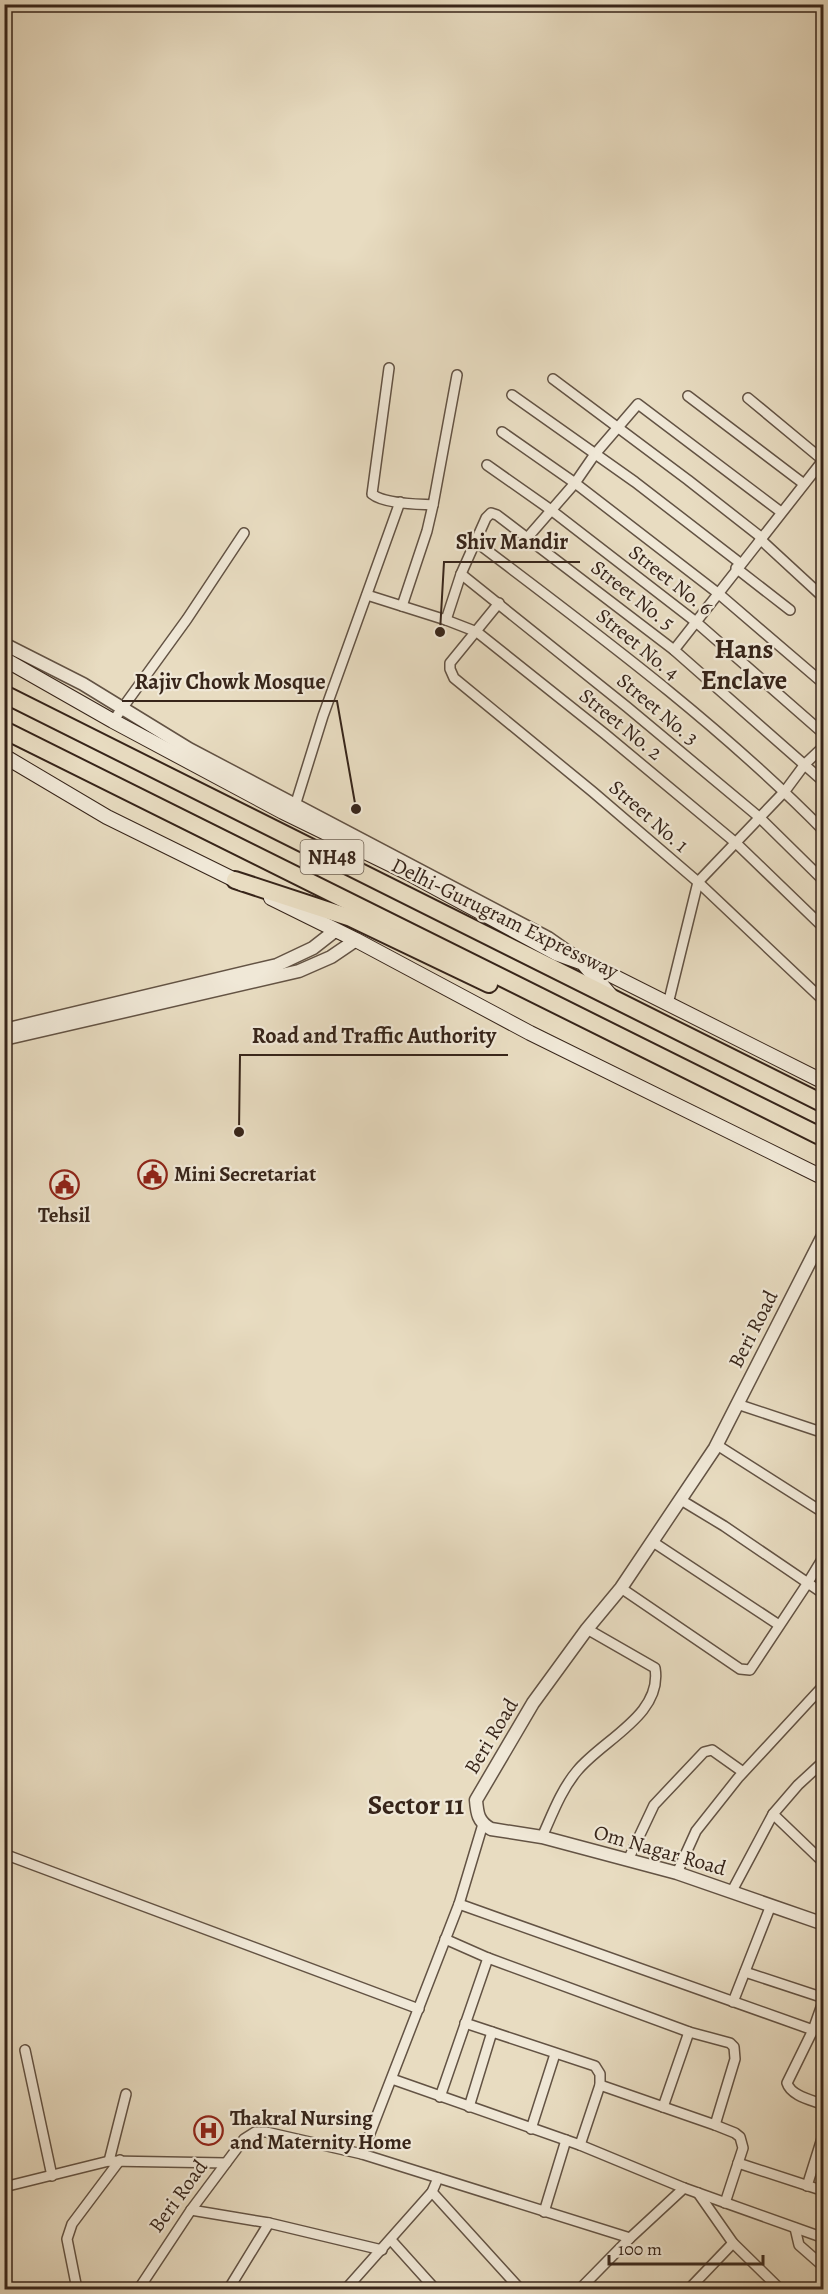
<svg xmlns="http://www.w3.org/2000/svg" width="828" height="2294" font-family="Alegreya,serif">
<style>
.lines{fill:none;stroke-linecap:round;stroke-linejoin:round}
.minor-casing{stroke:#635344;stroke-width:12}
.tertiary-casing{stroke:#635344;stroke-width:15}
.secondary-casing{stroke:#37251a;stroke-width:16}
.motorway-casing{stroke:#37251a;stroke-width:20}
.minor{stroke:#f0e8d7;stroke-width:9}
.tertiary{stroke:#f0e8d7;stroke-width:12}
.secondary{stroke:#f0e8d7;stroke-width:14}
.motorway{stroke:#e8dcc1;stroke-width:16}
.labels{text-anchor:middle;stroke-width:4.5;stroke-linejoin:round;paint-order:stroke}
.shield{fill:#f0e8d7;stroke:#6e6053;stroke-width:1.5}
.shield-label{font-size:20px;font-weight:bold;fill:#37251a}
.street-label{font-size:21px;fill:#37251a;stroke:#f0e8d7}
.poi-label{font-size:21px;font-weight:bold;fill:#37251a;stroke:#f0e8d7;text-anchor:start}
.district-label{font-size:27px;font-weight:bold;fill:#37251a;stroke:#f0e8d7}
.leader{fill:none;stroke:#37251a;stroke-width:2}
.callout-dot{fill:#37251a;stroke:#f0e8d7;stroke-width:2}
.callout-label{font-size:22px;text-anchor:middle;font-weight:bold;fill:#37251a;stroke:#f0e8d7;stroke-width:4.5;stroke-linejoin:round;paint-order:stroke}
</style>
<rect width="100%" height="100%" fill="#e8dcc1"/>
<filter id="stains"><feTurbulence type="fractalNoise" baseFrequency=".00333" numOctaves="4"/><feColorMatrix values="0 0 0 0 .2 0 0 0 0 .09 0 0 0 0 .02 0 0 0 .5 -.17"/></filter>
<radialGradient id="worn" r=".72"><stop offset=".6" stop-color="#630" stop-opacity="0"/><stop offset="1" stop-color="#630" stop-opacity=".3"/></radialGradient>
<g class="lines">
<defs>
<g id="minor">
<path d="M 389,368 L 372,494 C 384,504 418,504 433,505 L 457,375"/>
<path d="M 553,379 L 688,480 L 762,538"/>
<path d="M 512,395 L 635,482 L 740,563"/>
<path d="M 688,396 L 804,484"/>
<path d="M 748,398 L 824,461"/>
<path d="M 502,432 L 575,483 L 719,594 L 824,684"/>
<path d="M 487,465 L 551,510 L 696,622 L 824,734"/>
<path d="M 528,537 L 575,483 L 595,454 L 638,404 L 781,512"/>
<path d="M 760,539 L 824,598"/>
<path d="M 476,542 C 596,633 718,723 824,831"/>
<path d="M 736,568 L 790,610"/>
<path d="M 461,574 L 627,707 L 759,817 L 824,881"/>
<path d="M 367,595 L 446,620 L 477,632 L 605,734 L 736,843 L 824,928"/>
<path d="M 499,603 L 450,663 L 450,669 L 454,678 L 593,792 L 698,882 L 824,1001"/>
<path d="M 402,606 L 427,531 L 433,505"/>
<path d="M 446,620 L 461,574 L 486,518 L 491,513 L 497,515 L 674,650 L 824,782"/>
<path d="M 674,650 L 824,459"/>
<path d="M 113,721 L 187,619 L 244,533"/>
<path d="M 294,809 L 323,716 L 400,502"/>
<path d="M 668,1004 L 698,882 L 785,791 L 805,764 L 824,746"/>
<path d="M 737,1404 L 824,1433"/>
<path d="M 717,1445 L 824,1513"/>
<path d="M 681,1500 L 724,1526 L 824,1594"/>
<path d="M 653,1542 L 779,1625"/>
<path d="M 621,1588 L 740,1669 L 750,1670 L 807,1584 L 824,1556"/>
<path d="M 773,1814 L 824,1863"/>
<path d="M 542,1837 C 552,1815 561,1790 577,1771 C 602,1740 663,1715 655,1668 L 587,1629"/>
<path d="M 4,1854 L 419,2009"/>
<path d="M 628,1860 L 654,1805 L 704,1752 L 712,1750 L 743,1772"/>
<path d="M 677,1873 L 696,1831 L 738,1778 L 824,1685"/>
<path d="M 732,1891 L 773,1814 L 798,1785 L 824,1761"/>
<path d="M 459,1904 L 813,2030"/>
<path d="M 445,1939 L 488,1958 L 689,2032 L 730,2043 L 734,2047 L 735,2059 L 715,2125"/>
<path d="M 745,1972 L 824,1998"/>
<path d="M 824,1999 L 813,2030 L 787,2083 C 791,2096 812,2100 824,2105"/>
<path d="M 733,2002 L 771,1905"/>
<path d="M 465,2023 L 595,2066 L 600,2074 L 600,2085 L 580,2145"/>
<path d="M 25,2050 L 52,2176"/>
<path d="M 392,2079 L 580,2145 L 684,2188 L 824,2238"/>
<path d="M 600,2085 L 715,2125 L 735,2133 L 740,2137 L 743,2148 L 725,2203"/>
<path d="M 440,2097 L 488,1958"/>
<path d="M 469,2107 L 492,2032"/>
<path d="M 663,2107 L 689,2032"/>
<path d="M 531,2129 L 555,2054"/>
<path d="M 362,2154 L 459,1904 L 483,1824"/>
<path d="M 109,2161 L 126,2094"/>
<path d="M 738,2163 L 824,2191"/>
<path d="M 807,2186 L 824,2132"/>
<path d="M 4,2187 L 109,2161 L 226,2163"/>
<path d="M 432,2192 L 521,2290"/>
<path d="M 698,2193 L 733,2243 L 781,2290"/>
<path d="M 191,2210 L 269,2223 L 382,2250"/>
<path d="M 544,2212 L 566,2140"/>
<path d="M 795,2228 L 799,2245 L 824,2267"/>
<path d="M 391,2240 L 436,2290"/>
<path d="M 89,2290 L 77,2289 L 67,2239 L 72,2224 L 120,2160"/>
<path d="M 138,2290 L 191,2210 L 244,2139 L 255,2132 L 266,2132 L 362,2154 L 630,2238"/>
<path d="M 228,2290 L 269,2223"/>
<path d="M 345,2290 L 432,2192 L 438,2178"/>
<path d="M 579,2290 L 630,2238 L 684,2188"/>
<path d="M 688,2290 L 733,2243"/>
</g>
<g id="tertiary">
<path d="M 4,644 L 83,684 L 189,749 L 548,938 L 575,957"/>
<path d="M 4,1030 L 277,965 L 313,948 L 336,930"/>
<path d="M 4,1039 L 299,971 L 331,957 L 356,940"/>
<path d="M 824,1234 L 715,1448 L 621,1588 L 587,1629 L 533,1703 L 476,1800 C 477,1813 478,1822 491,1829 L 542,1837 L 677,1873 L 824,1924"/>
</g>
<g id="secondary">
<path d="M 4,659 L 113,721 L 283,812 L 408,873 L 558,954 L 583,963 L 611,996"/>
<path d="M 4,756 L 107,817 L 243,884"/>
<path d="M 271,898 L 356,940 L 530,1033 L 824,1178"/>
<path d="M 586,964 L 601,970 L 824,1082"/>
</g>
<g id="motorway">
<path d="M 4,694 L 824,1104"/>
<path d="M 4,730 L 824,1138"/>
<path d="M 235,880 L 351,918 L 489,984"/>
</g>
</defs>
<use href="#minor" class="minor-casing"/>
<use href="#tertiary" class="tertiary-casing"/>
<use href="#secondary" class="secondary-casing"/>
<use href="#motorway" class="motorway-casing"/>
<use href="#minor" class="minor"/>
<use href="#tertiary" class="tertiary"/>
<use href="#secondary" class="secondary"/>
<use href="#motorway" class="motorway"/>
</g>
<defs>
<symbol id="civic-ring" viewBox="-11 -11 22 22"><circle r="9.5" fill="#f0e8d7" stroke="#8f2418" stroke-width="1.5"/><path d="M-.6-6.5H3V-4.5H.6V-3L4-1V1h2V6H-6V1h2V-1L-.6-3ZM-1.2 2.5V6h2.4V2.5Z" fill="#8f2418"/></symbol>
<symbol id="hospital-ring" viewBox="-11 -11 22 22"><circle r="9.5" fill="#f0e8d7" stroke="#8f2418" stroke-width="1.5"/><path d="M-5-5h3v3.5h4V-5h3V5h-3V1.5h-4V5h-3Z" fill="#8f2418"/></symbol>
</defs>
<g fill-rule="evenodd">
<use href="#civic-ring" x="136" y="1158" width="33" height="33"/>
<use href="#civic-ring" x="48" y="1168" width="33" height="33"/>
<use href="#hospital-ring" x="192" y="2114" width="33" height="33"/>
</g>
<g class="labels">
<rect class="shield" x="300.5" y="840" width="63" height="34" rx="4.5"/>
<g class="shield-label">
<text x="332" y="864">NH48</text>
</g>
<g class="street-label">
<text transform="translate(671 580) rotate(38)" y="7">Street No. 6</text>
<text transform="translate(633 595) rotate(38)" y="7">Street No. 5</text>
<text transform="translate(638 644) rotate(39)" y="7">Street No. 4</text>
<text transform="translate(658 709) rotate(40)" y="7">Street No. 3</text>
<text transform="translate(621 724) rotate(39)" y="7">Street No. 2</text>
<text transform="translate(649 816) rotate(41)" y="7">Street No. 1</text>
<text transform="translate(505 918) rotate(26)" y="7">Delhi-Gurugram Expressway</text>
<text transform="translate(753 1329) rotate(-63)" y="7">Beri Road</text>
<text transform="translate(491 1736) rotate(-59)" y="7">Beri Road</text>
<text transform="translate(660 1850) rotate(16)" y="7">Om Nagar Road</text>
<text transform="translate(178 2196) rotate(-54)" y="7">Beri Road</text>
</g>
<g class="poi-label">
<text x="174" y="1181">Mini Secretariat</text>
<text x="64" y="1222" text-anchor="middle">Tehsil</text>
<text x="230" y="2125">Thakral Nursing<tspan x="230" dy="24">and Maternity Home</tspan></text>
</g>
<g class="district-label">
<text x="744" y="658">Hans<tspan x="744" dy="31">Enclave</tspan></text>
<text x="416" y="1814">Sector 11</text>
</g>
</g>
<path class="leader" d="M440 632L444 562H580M356 809L337 701H122M239 1132L240 1055H508"/>
<g class="callout-dot">
<circle cx="440" cy="632" r="6"/>
<circle cx="356" cy="809" r="6"/>
<circle cx="239" cy="1132" r="6"/>
</g>
<g class="callout-label">
<text x="512" y="549">Shiv Mandir</text>
<text x="230" y="689">Rajiv Chowk Mosque</text>
<text x="374" y="1043">Road and Traffic Authority</text>
</g>
<rect width="828" height="2294" fill="none" stroke="#e8dcc1" stroke-width="24"/>
<rect x="6" y="6" width="816" height="2282" fill="none" stroke="#37251a" stroke-width="3"/>
<rect x="12" y="12" width="804" height="2270" fill="none" stroke="#37251a" stroke-width="1.5"/>
<path d="M609 2255v9h154v-9" fill="none" stroke="#37251a" stroke-width="3"/>
<text x="618" y="2255" font-size="18" fill="#37251a" stroke="#f0e8d7" stroke-width="4.5" paint-order="stroke">100 m</text>
<rect width="100%" height="100%" filter="url(#stains)"/>
<rect width="100%" height="100%" fill="url(#worn)"/>
</svg>
